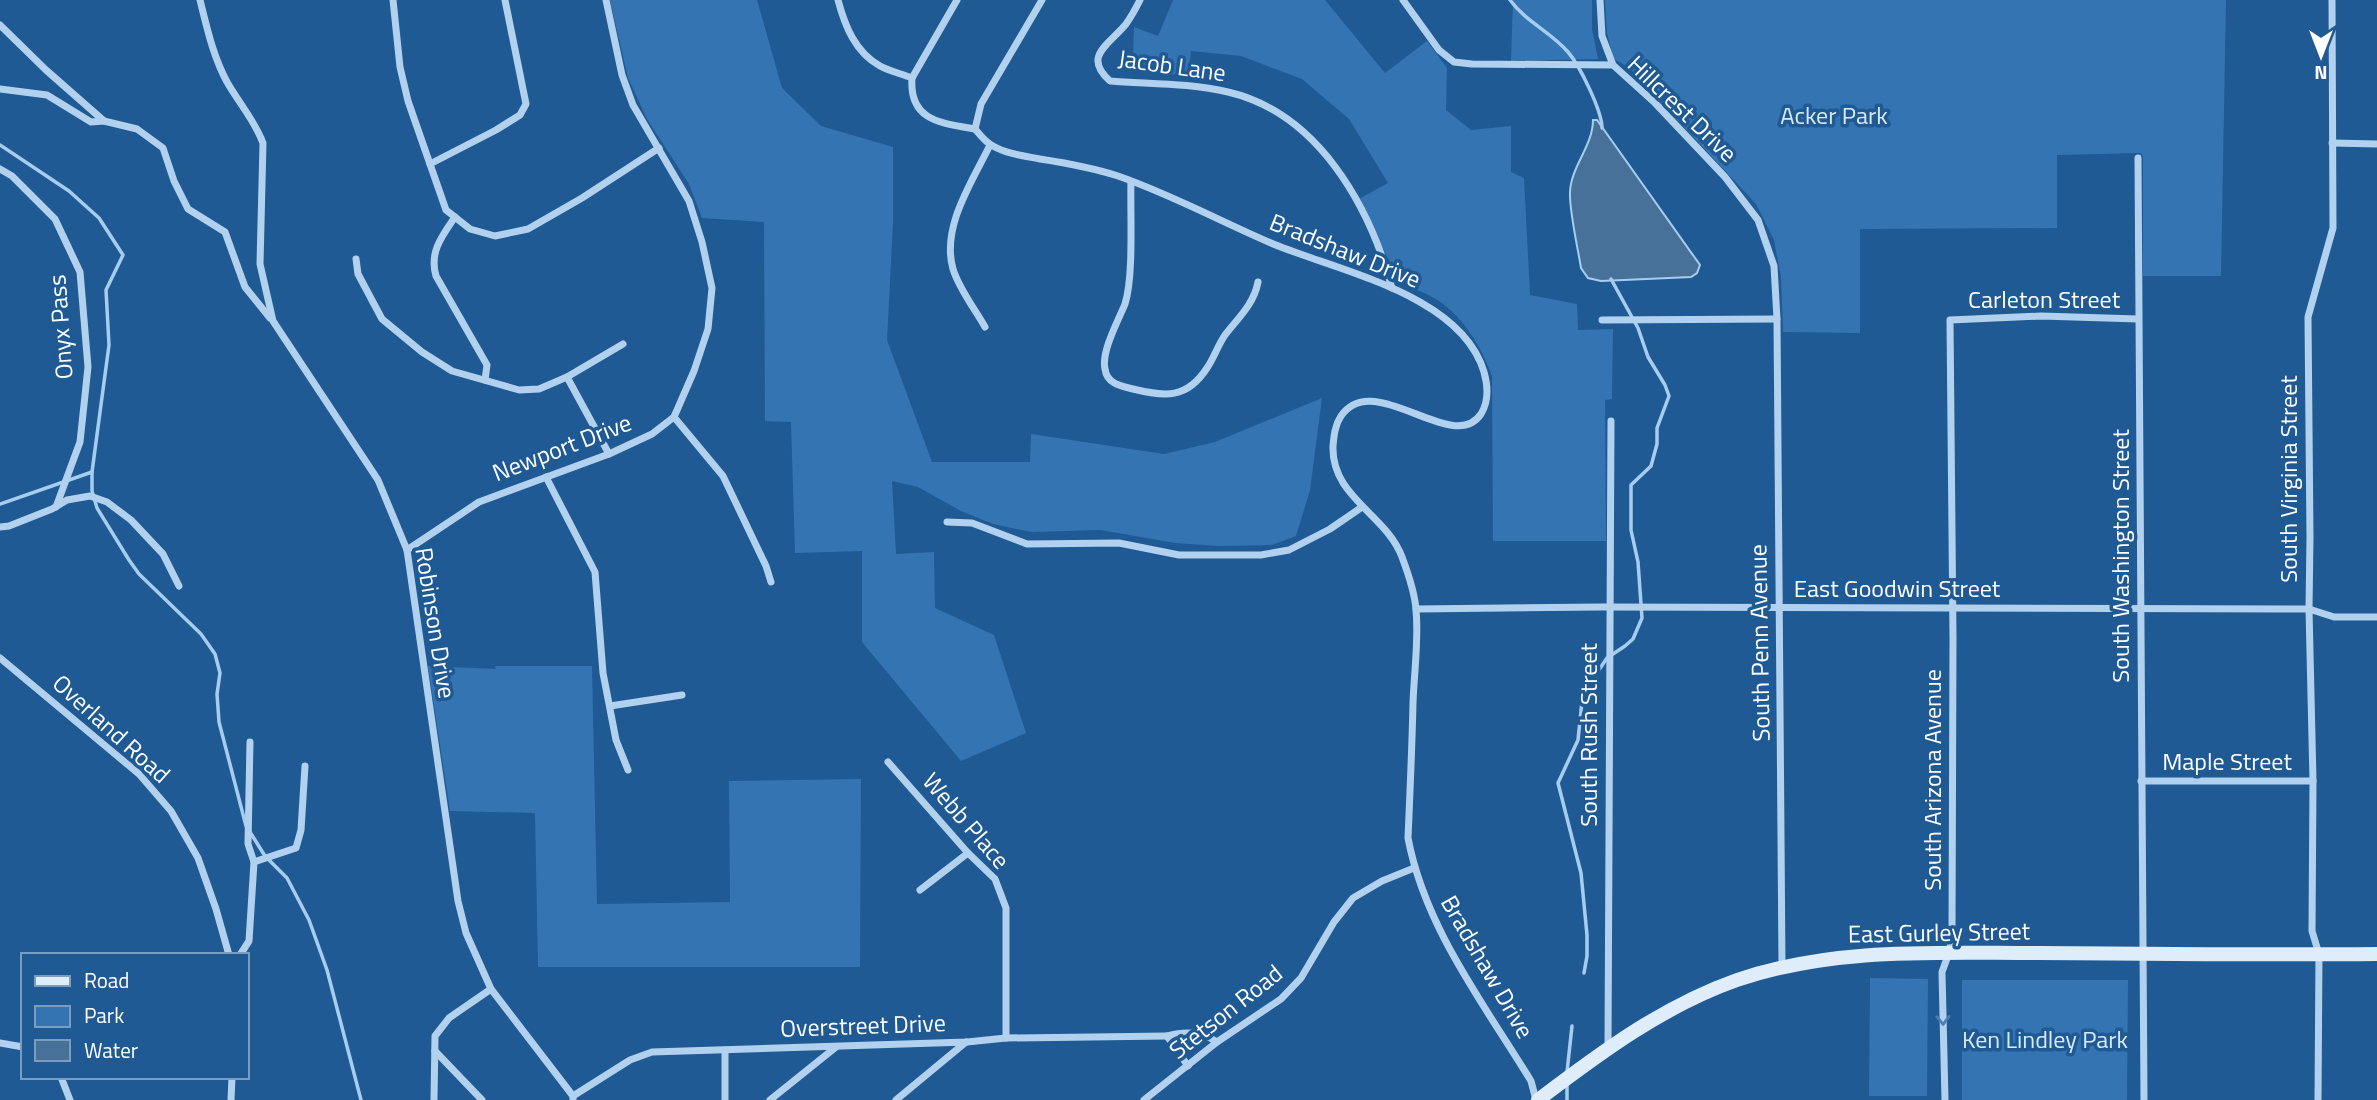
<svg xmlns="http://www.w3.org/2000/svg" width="2377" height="1100" font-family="'Titillium Web',sans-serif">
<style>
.green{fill:#3474b2}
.water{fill:#48719a;stroke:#a6cdf0;stroke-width:2}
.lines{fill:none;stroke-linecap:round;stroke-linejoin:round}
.stream{stroke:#a6cdf0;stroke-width:3.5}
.minor{stroke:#b2d1ee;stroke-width:7}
.secondary{stroke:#dfedfa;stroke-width:14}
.oneway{stroke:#4b7eaf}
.labels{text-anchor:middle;stroke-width:7;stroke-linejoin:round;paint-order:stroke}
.street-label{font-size:24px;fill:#fff;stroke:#1f5a94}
.park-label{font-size:24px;fill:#d8eafa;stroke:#1f5a94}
</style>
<rect width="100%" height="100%" fill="#1f5a94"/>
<g class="green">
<path d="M 610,0 L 757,0 L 782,88 L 821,126 L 893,147 L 893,223 L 887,340 L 932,462 L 1030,462 L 1031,434 L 1164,454 L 1215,442 L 1322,398 L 1310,490 L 1296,536 L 1272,545 L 1219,546 L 1175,543 L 1101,530 L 1032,532 L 993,524 L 961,511 L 918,487 L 892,481 L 896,554 L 934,552 L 935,608 L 994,635 L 1026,733 L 961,761 L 862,642 L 862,551 L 795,553 L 791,422 L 765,421 L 764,222 L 702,218 L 689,184 L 647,119 L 628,78 Z"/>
<path d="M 1173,0 L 1325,0 L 1385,73 L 1427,41 L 1447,68 L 1446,110 L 1471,130 L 1511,126 L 1511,172 L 1524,178 L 1530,295 L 1577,304 L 1578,330 L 1613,329 L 1612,399 L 1605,400 L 1606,541 L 1493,541 L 1492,376 C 1482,348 1464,318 1439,301 C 1427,293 1411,288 1399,282 L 1359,199 L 1388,183 L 1349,119 L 1302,79 L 1241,56 L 1191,51 L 1188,75 L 1141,73 L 1133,55 L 1134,27 L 1158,36 Z"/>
<path d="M 1513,0 L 1592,0 L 1592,29 L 1598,59 L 1511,61 Z"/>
<path d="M 1605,0 L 2226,0 L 2221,276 L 2143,276 L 2143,157 L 2141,153 L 2057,155 L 2057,228 L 1860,229 L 1860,333 L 1783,332 L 1781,277 L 1774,240 L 1756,204 L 1629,68 L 1613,58 L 1607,33 Z"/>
<path d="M 428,666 L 496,669 L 495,666 L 592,666 L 597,904 L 730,902 L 729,781 L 861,779 L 860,967 L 538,967 L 535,813 L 450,811 Z"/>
<path d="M 1870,978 L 1928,979 L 1927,1096 L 1869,1096 Z"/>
<path d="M 1962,980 L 2128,980 L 2127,1100 L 1962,1100 Z"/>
</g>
<path class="water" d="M 1593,120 L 1597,120 L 1700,265 L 1697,273 L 1691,277 L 1601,281 L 1588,278 L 1581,268 C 1578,249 1569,210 1570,192 C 1571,166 1593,146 1593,120 Z"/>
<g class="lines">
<g class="stream">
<path d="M 1510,0 C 1526,22 1551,32 1568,52 C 1580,66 1602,111 1602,128"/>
<path d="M 0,145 L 69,191 L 99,218 L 123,255 L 106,290 L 109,345 L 92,472 L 92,491 L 97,508 L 129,560 L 139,574 L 201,634 L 215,654 L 220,673 L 217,694 L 219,722 L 246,826"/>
<path d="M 0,504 L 92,472"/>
<path d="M 250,832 L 265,856 L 287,878 L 309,920 L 327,970 L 361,1100"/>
<path d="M 1584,973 L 1587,956 L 1587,935 L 1581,873 L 1558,783 L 1578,740 L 1582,701 L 1588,686 L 1607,658 L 1625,646 L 1633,639 L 1642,618 L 1638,562 L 1631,530 L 1631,485 L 1651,466 L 1657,444 L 1657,428 L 1669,396 L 1665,385 L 1648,357 L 1638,328 L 1611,279"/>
<path d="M 1567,1072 L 1572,1026"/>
<path d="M 1567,1084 L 1567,1100"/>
</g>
<g class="minor">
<path d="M 200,0 C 207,28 213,56 227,82 C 239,103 255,121 263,143 L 260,264 L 273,321 L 378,480 L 407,550 L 458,901 L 466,933 L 491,989 L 573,1096 L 573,1100"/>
<path d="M 393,0 L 400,67 L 408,101 L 446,210 L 470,229 L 495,236 L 528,229 L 582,198 L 659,148"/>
<path d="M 838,0 C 845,26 855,52 880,66 C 889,71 902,74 912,78 C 909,121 941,123 975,129"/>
<path d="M 1042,0 L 981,104 L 975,129 C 980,135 986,143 993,146 C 1007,154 1024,156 1040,159 C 1066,163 1093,168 1118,176 C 1170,194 1220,221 1271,243 C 1337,271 1461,294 1484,372 C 1488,386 1489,401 1481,414 C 1453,456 1374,368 1341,416 C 1335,425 1334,435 1333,446 C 1331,497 1386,514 1402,557 C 1408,573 1415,594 1416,610 C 1419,640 1414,673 1413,703 C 1412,748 1410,793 1408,838 C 1425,928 1484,1004 1531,1081 L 1536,1100"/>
<path d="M 1140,0 C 1136,8 1131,17 1126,24 C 1109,45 1082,56 1110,81 C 1149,84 1190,83 1228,92 C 1318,113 1369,205 1392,288"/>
<path d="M 1403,0 L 1439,50 L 1454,62 L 1472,64 L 1613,65 L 1655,103 L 1725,177 L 1758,220 L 1774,266 L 1777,319 L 1782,967"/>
<path d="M 1600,0 L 1602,36 L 1613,65"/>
<path d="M 0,25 L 46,70 L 104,121 L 137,129 L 163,148 L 174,181 L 188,209 L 225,232 L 245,287 L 270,318"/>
<path d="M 912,78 L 957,0"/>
<path d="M 0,89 L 47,95 L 91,122 L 104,121"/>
<path d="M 2332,143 L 2377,144"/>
<path d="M 2138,158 L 2144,1100"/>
<path d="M 430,164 L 496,130 L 520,115 L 526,104 L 505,0"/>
<path d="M 0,169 L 12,176 L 55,219 L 80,272 L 88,367 L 80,442 L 56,507"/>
<path d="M 1131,182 C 1130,214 1134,276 1125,304 C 1118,321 1101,352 1105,369 C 1107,384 1121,386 1133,389 C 1165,397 1187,399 1207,368 C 1214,358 1218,345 1225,335 C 1238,318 1254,304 1258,282"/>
<path d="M 455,217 C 442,236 429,252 436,276 L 487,365 L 485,380"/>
<path d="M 356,259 L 358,274 L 382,319 L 422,352 L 452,371 L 519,390 L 539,389 L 567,377 L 623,344"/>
<path d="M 1602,320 L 1777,319"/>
<path d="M 985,327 C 975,309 959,289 953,269 C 941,227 972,182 990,145"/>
<path d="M 567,377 L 609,454"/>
<path d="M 674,417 L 723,476 L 766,566 L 771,582"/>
<path d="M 546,477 L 595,572 L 603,673 L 616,740 L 628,770"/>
<path d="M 947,522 L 972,523 L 1027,544 L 1119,543 L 1179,555 L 1261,555 L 1289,550 L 1330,529 L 1362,507"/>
<path d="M 0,527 L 9,526 L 52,509 L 67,500 L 90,496 L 107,502 L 131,520 L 163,554 L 179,586"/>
<path d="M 407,550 L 479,502 L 609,454 L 652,434 L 674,417 L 694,371 L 708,329 L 712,288 L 702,242 L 689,201 L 633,105 L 622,75 L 606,0"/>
<path d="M 1416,609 L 1601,607 L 2309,609 L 2334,617 L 2377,617"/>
<path d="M 0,658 L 139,774 L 171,811 L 198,858 L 216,909 L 229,955"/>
<path d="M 610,706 L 682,695"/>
<path d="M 888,762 L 968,853 L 995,879 L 1006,908 L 1006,1038"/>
<path d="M 2141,781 L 2313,781"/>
<path d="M 254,862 L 296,848 L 301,830 L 305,766"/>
<path d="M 920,890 L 968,853"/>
<path d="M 240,955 L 249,941 L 254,862 L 248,844 L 250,742"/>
<path d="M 1167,1036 L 1188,1066"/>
<path d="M 0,1043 L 23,1047"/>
<path d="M 1608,1047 L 1611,421"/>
<path d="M 725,1050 L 725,1100"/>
<path d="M 435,1051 L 482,1100"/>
<path d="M 61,1077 L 70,1100"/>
<path d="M 573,1096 L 630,1060 L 652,1052 L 967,1042 L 1006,1038 L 1167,1036 C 1185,1031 1202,1031 1217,1042"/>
<path d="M 231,1100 L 232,1077"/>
<path d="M 434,1100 L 435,1036 L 449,1018 L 491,989"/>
<path d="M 770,1100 L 836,1047"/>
<path d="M 896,1100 L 966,1042"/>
<path d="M 1144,1100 L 1217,1042 L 1281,999 L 1301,978 L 1334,922 L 1353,898 L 1382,881 L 1414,868"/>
<path d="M 1945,1100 L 1942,972 L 1949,953 L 1952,936 L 1953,638 L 1950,320 L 2041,316 L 2138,319"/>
<path d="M 2318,1100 L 2319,954 L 2312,931 L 2313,781 L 2309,609 L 2310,538 L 2308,317 L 2333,228 L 2332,0"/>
</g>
<path class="secondary" d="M 1538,1100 C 1600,1053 1663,1006 1737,980 C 1834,947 1936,953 2037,953 C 2150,954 2264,955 2377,954"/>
</g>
<defs><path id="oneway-chevron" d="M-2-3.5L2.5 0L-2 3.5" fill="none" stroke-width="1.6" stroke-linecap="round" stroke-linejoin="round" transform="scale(1.75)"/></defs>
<use class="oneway" href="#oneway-chevron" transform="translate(1943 1020) rotate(89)"/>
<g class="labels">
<g class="street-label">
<text transform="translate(1172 66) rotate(8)" y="8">Jacob Lane</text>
<text transform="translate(1682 109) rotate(44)" y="8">Hillcrest Drive</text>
<text transform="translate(1345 251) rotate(22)" y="8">Bradshaw Drive</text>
<text x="2044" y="308">Carleton Street</text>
<text transform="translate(61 327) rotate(-94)" y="8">Onyx Pass</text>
<text transform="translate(562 448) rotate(-21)" y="8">Newport Drive</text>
<text transform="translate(2289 479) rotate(-90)" y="8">South Virginia Street</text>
<text transform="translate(2121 556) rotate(-90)" y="8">South Washington Street</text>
<text x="1897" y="597">East Goodwin Street</text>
<text transform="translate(435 623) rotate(81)" y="8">Robinson Drive</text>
<text transform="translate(1760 643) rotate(-91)" y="8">South Penn Avenue</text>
<text transform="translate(111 729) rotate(42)" y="8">Overland Road</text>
<text transform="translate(1589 735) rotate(-90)" y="8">South Rush Street</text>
<text x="2227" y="770">Maple Street</text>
<text transform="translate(1933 780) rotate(-90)" y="8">South Arizona Avenue</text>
<text transform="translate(966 821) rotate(49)" y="8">Webb Place</text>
<text transform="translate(1939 933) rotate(-1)" y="8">East Gurley Street</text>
<text transform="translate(1487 967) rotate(60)" y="8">Bradshaw Drive</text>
<text transform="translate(1226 1012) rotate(-38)" y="8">Stetson Road</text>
<text transform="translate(863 1026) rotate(-2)" y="8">Overstreet Drive</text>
</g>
<g class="park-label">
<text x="1834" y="124">Acker Park</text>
<text x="2045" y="1048">Ken Lindley Park</text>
</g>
</g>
<rect x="21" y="953" width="228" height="126" fill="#1f5a94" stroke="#799cbf" stroke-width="2"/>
<rect x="35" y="976" width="35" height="10" fill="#dfedfa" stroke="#799cbf" stroke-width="2"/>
<text x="84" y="988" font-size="21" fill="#ffffff">Road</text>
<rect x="35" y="1006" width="35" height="21" fill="#3474b2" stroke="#799cbf" stroke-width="2"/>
<text x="84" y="1023" font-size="21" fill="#ffffff">Park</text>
<rect x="35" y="1040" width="35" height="21" fill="#48719a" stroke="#799cbf" stroke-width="2"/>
<text x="84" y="1058" font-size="21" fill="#ffffff">Water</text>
<g transform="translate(2321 56) rotate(180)" stroke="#1f5a94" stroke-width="5" paint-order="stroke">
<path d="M0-5L12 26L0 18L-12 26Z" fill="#ffffff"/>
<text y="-10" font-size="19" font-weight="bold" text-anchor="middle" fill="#ffffff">N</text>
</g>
</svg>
